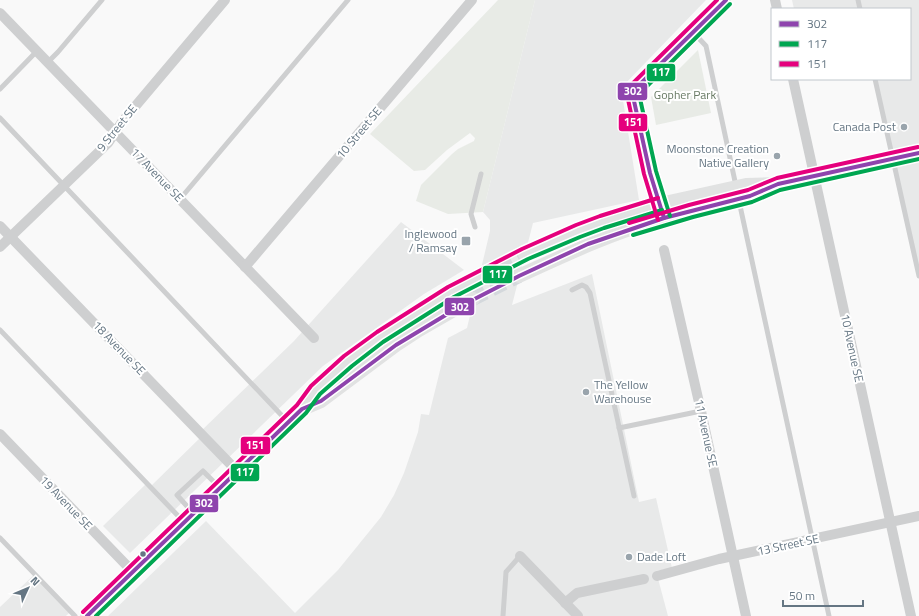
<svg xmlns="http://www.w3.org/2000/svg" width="919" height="616" font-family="'Titillium Web',sans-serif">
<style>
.built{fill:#e8e9e9}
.green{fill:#e8ebe6}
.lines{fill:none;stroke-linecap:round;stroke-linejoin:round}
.secondary-tunnel{stroke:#d4d8dc;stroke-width:14;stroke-dasharray:14 7;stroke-linecap:butt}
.lane{stroke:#cecfd0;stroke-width:5}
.street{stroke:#cecfd0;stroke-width:10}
.secondary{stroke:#e1e2e2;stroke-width:14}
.bus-1-casing{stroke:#fff;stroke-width:7}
.bus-2-casing{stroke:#fff;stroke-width:7}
.bus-3-casing{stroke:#fff;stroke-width:7}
.bus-1{stroke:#8e44ad;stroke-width:4}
.bus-2{stroke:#00a651;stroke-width:4}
.bus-3{stroke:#e5007d;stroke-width:4}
.poi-dot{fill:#99a4ac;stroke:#fff;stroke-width:1.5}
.bus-dot{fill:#657683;stroke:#fff;stroke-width:1.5}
.labels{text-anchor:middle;stroke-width:4;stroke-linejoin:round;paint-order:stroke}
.park-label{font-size:12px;fill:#687a64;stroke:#fff}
.poi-label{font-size:12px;fill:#657683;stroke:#fff;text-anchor:end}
.street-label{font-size:12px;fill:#657683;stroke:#fff}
.line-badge{stroke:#fff;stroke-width:1.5}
.badge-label{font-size:11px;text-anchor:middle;font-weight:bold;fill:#fff}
</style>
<rect width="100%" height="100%" fill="#f9f9f9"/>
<g class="built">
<path d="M 535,0 L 706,0 L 621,88 L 639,200 L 533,223 L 512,305 L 592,274 L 639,502 L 656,498 L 672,568 L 656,571 L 668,616 L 108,616 L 206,521 L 295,613 L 338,570 L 381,517 L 394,495 L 404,473 L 418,432 L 421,414 L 429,415 L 448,338 L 467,328 L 490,231 L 490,220 L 483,212 Z"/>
<path d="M 792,0 L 919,0 L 919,272 L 877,79 L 910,79 L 910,9 L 794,9 Z"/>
<path d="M 401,222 L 464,270 L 424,294 L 323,366 L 130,553 L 103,526 L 147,483 L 151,486 L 203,435 L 200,432 L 294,341 Z"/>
<path d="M 36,573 L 72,610 L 66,616 L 0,616 L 0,607 Z"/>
</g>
<g class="green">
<path d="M 498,0 L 535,0 L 483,212 L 448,214 L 416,201 L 421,185 L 452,154 L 458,149 L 474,141 L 475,138 L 470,133 L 447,150 L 425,170 L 414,171 L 370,134 Z"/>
<path d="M 698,50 L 711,113 L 656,125 L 651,97 Z"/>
</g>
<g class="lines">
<g class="secondary-tunnel">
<path d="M 480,276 L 525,254"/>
<path d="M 473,299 L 519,276"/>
</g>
<g class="lane">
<path d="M 858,0 L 860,9"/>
<path d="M 693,32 L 706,46 L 736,186"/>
<path d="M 48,62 L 58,52 L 102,0"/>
<path d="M 875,79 L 919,276"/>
<path d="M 0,89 L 37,51"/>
<path d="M 0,118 L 287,421"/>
<path d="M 180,199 L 348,0"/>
<path d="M 739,201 L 829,616"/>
<path d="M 475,227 L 471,214 L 481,174"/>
<path d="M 572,290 L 582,285 L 586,287 L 590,293 L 634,496"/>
<path d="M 0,330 L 183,521"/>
<path d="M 619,428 L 701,411"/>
<path d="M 193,513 L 177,495 L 203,471 L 219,487"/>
<path d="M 0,538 L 75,616"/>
<path d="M 503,616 L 506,572 L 520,556"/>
</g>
<g class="street">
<path d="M 775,0 L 777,9"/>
<path d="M 0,13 L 314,338"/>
<path d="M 793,79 L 911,616"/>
<path d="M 662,210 L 650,173 L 632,92 L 726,0"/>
<path d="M 0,226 L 237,471"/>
<path d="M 0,247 L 108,143 L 122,122 L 225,0"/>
<path d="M 664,250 L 701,411 L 746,616"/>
<path d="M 245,267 L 472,0"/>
<path d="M 0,434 L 133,572"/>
<path d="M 520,556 L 578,616"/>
<path d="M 657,576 L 719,559 L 919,516"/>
<path d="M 565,603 L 577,593 L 644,579"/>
</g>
<g class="secondary">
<path d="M 525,254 L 602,222 L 660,204 L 746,185 L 778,184 L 919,153"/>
<path d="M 519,276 C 567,254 614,232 664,218 C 700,208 736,202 770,188"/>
<path d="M 302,409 L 321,401 L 396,345 L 419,330 L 473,299"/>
<path d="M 87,616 L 302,409 L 315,390 L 348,361 L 380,337 L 427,306 L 480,276"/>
</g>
<defs>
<g id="bus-1">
<path d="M 664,218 L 650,173 L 632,92 L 726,0"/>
<path d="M 87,616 L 302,409 L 321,401 L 396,345 L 459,307 L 519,276 L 588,244 L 664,218 L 750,196 L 778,184 L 919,153"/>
</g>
<g id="bus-2">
<path d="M 670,216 L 656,171 L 639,94 L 730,4"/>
<path d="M 633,235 L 693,217 L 752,202 L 780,190 L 919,159"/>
<path d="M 96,616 L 306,413 L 320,394 L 352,366 L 383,342 L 454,297 L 528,259 L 580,237 L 604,228 L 662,210"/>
</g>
<g id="bus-3">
<path d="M 658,220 L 644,174 L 626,90 L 717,0"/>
<path d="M 629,223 L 689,205 L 748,190 L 777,178 L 918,147"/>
<path d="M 83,612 L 297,405 L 311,386 L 344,356 L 377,332 L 448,287 L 522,249 L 576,225 L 600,216 L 658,198"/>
</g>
</defs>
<use href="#bus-1" class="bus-1-casing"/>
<use href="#bus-2" class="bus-2-casing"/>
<use href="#bus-3" class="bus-3-casing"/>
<use href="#bus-1" class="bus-1"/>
<use href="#bus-2" class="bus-2"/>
<use href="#bus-3" class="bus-3"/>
</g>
<g class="poi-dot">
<circle cx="904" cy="127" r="4"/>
<circle cx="777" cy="156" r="4"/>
<rect x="461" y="236" width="10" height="10" rx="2"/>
<circle cx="586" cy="392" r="4"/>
<circle cx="629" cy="557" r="4"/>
</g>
<circle class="bus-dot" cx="143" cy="554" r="3.5"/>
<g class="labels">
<g class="park-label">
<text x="685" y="99">Gopher Park</text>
</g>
<g class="poi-label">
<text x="896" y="131">Canada Post</text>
<text x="769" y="153">Moonstone Creation<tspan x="769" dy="14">Native Gallery</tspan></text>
<text x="457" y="238">Inglewood<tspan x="457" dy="14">/ Ramsay</tspan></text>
<text x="594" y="389" text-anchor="start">The Yellow<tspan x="594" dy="14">Warehouse</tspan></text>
<text x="637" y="561" text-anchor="start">Dade Loft</text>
</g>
<g class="street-label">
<text transform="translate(117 128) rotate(-51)" y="4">9 Street SE</text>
<text transform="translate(359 133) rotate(-50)" y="4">10 Street SE</text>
<text transform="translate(157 175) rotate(46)" y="4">17 Avenue SE</text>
<text transform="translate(119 348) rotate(46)" y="4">18 Avenue SE</text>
<text transform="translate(852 348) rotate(78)" y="4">10 Avenue SE</text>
<text transform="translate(706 433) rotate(78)" y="4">11 Avenue SE</text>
<text transform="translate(66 503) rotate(46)" y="4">19 Avenue SE</text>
<text transform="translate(788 545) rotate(-12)" y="4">13 Street SE</text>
</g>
</g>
<g class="line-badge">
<rect x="646" y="63" width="30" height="19" rx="4" fill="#00a651"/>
<rect x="617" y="82" width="31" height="19" rx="4" fill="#8e44ad"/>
<rect x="618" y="113" width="30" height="19" rx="4" fill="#e5007d"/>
<rect x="482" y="265" width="31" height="19" rx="4" fill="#00a651"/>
<rect x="444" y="297" width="31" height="19" rx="4" fill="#8e44ad"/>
<rect x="240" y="436" width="31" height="19" rx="4" fill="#e5007d"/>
<rect x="230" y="463" width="30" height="19" rx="4" fill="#00a651"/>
<rect x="189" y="494" width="30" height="19" rx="4" fill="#8e44ad"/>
</g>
<g class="badge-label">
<text x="661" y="76">117</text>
<text x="633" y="95">302</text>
<text x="633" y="126">151</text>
<text x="498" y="278">117</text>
<text x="460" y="311">302</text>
<text x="255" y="449">151</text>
<text x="245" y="476">117</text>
<text x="204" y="507">302</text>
</g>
<rect x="771" y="8" width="140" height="72" fill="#ffffff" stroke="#c1c8cd"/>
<rect x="779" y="21" width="20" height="6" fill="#8e44ad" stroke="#c1c8cd"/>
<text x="807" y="28" font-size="12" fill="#657683">302</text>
<rect x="779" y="41" width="20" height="6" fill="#00a651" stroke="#c1c8cd"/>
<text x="807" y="48" font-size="12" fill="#657683">117</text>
<rect x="779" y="61" width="20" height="6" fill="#e5007d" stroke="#c1c8cd"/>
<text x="807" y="68" font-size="12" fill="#657683">151</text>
<g transform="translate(28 588) rotate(46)" stroke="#ffffff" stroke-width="3" paint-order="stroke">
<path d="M0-3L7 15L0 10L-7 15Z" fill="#657683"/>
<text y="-6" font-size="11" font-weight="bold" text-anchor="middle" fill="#657683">N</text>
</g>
<path d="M783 600v6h80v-6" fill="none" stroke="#657683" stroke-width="2"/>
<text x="789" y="600" font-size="12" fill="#657683" stroke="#ffffff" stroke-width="3" paint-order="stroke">50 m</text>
</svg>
